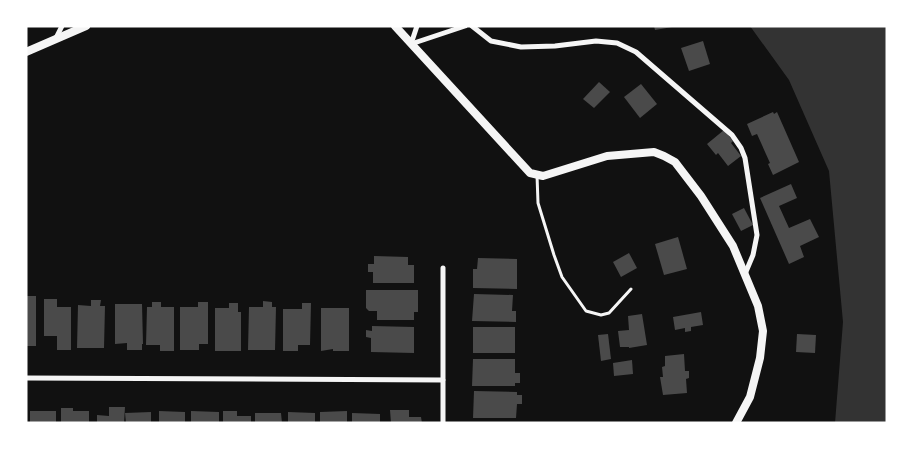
<svg xmlns="http://www.w3.org/2000/svg" width="913" height="449" font-family="'Fira Sans Condensed',sans-serif">
<style>
.water{fill:#333}
.building{fill:#4a4a4a}
.lines{fill:none;stroke-linecap:round;stroke-linejoin:round}
.service{stroke:#f5f5f5;stroke-width:3}
.minor{stroke:#f5f5f5;stroke-width:5}
.tertiary{stroke:#f5f5f5;stroke-width:8}
</style>
<rect width="100%" height="100%" fill="#111"/>
<path class="water" d="M 750,26 L 887,26 L 887,423 L 835,423 L 843,322 L 829,171 L 789,80 Z"/>
<g class="building">
<path d="M 654,26 L 672,26 L 672,27 L 655,30 Z"/>
<path d="M 703,41 L 710,64 L 689,71 L 681,48 Z"/>
<path d="M 599,82 L 610,92 L 594,108 L 583,99 Z"/>
<path d="M 641,84 L 657,104 L 640,118 L 624,97 Z"/>
<path d="M 773,112 L 774,114 L 777,112 L 799,162 L 773,175 L 768,164 L 770,163 L 757,134 L 752,136 L 747,124 Z"/>
<path d="M 724,130 L 733,141 L 731,143 L 741,156 L 728,166 L 718,153 L 716,155 L 707,144 Z"/>
<path d="M 791,184 L 797,198 L 779,206 L 789,228 L 810,219 L 819,237 L 800,246 L 804,257 L 789,264 L 760,198 Z"/>
<path d="M 744,208 L 753,225 L 741,231 L 732,214 Z"/>
<path d="M 678,237 L 687,269 L 664,275 L 655,244 Z"/>
<path d="M 629,253 L 637,268 L 621,277 L 613,262 Z"/>
<path d="M 374,256 L 408,257 L 408,265 L 414,265 L 414,283 L 373,283 L 373,272 L 368,272 L 368,264 L 374,264 Z"/>
<path d="M 478,258 L 517,259 L 517,289 L 473,288 L 473,269 L 477,269 Z"/>
<path d="M 366,290 L 418,290 L 418,312 L 414,312 L 414,320 L 377,320 L 377,311 L 369,311 L 366,308 Z"/>
<path d="M 474,294 L 513,295 L 512,311 L 516,311 L 516,322 L 472,321 Z"/>
<rect x="26" y="296" width="10" height="50"/>
<path d="M 44,299 L 57,299 L 57,307 L 71,307 L 71,350 L 57,350 L 57,336 L 44,336 Z"/>
<path d="M 91,300 L 101,300 L 100,306 L 105,306 L 104,348 L 77,348 L 78,305 L 91,306 Z"/>
<path d="M 263,301 L 272,302 L 272,307 L 276,307 L 275,350 L 248,350 L 249,307 L 263,307 Z"/>
<path d="M 152,302 L 161,302 L 161,307 L 174,307 L 174,351 L 160,351 L 160,345 L 146,345 L 147,307 L 152,307 Z"/>
<path d="M 198,302 L 208,302 L 208,344 L 199,344 L 199,350 L 180,350 L 180,307 L 198,307 Z"/>
<path d="M 229,303 L 238,303 L 238,312 L 241,312 L 241,351 L 215,351 L 215,308 L 229,308 Z"/>
<path d="M 302,303 L 311,303 L 310,345 L 298,345 L 298,351 L 283,351 L 283,309 L 302,309 Z"/>
<path d="M 115,304 L 142,304 L 143,344 L 142,344 L 142,350 L 127,350 L 127,343 L 115,344 Z"/>
<path d="M 321,308 L 349,308 L 349,351 L 333,351 L 333,349 L 321,351 Z"/>
<path d="M 701,312 L 703,325 L 691,327 L 691,331 L 685,332 L 685,328 L 675,330 L 673,317 Z"/>
<path d="M 642,314 L 647,345 L 629,348 L 629,347 L 620,347 L 618,331 L 629,330 L 628,316 Z"/>
<path d="M 372,326 L 414,327 L 414,353 L 371,352 L 371,338 L 366,337 L 366,330 L 372,331 Z"/>
<rect x="473" y="327" width="42" height="26"/>
<path d="M 608,334 L 611,359 L 601,361 L 598,335 Z"/>
<path d="M 797,334 L 816,335 L 815,353 L 796,352 Z"/>
<path d="M 684,354 L 685,371 L 689,371 L 689,378 L 686,379 L 687,393 L 663,395 L 660,377 L 663,377 L 662,367 L 665,366 L 665,356 Z"/>
<path d="M 473,359 L 515,359 L 515,373 L 520,373 L 520,383 L 515,383 L 515,386 L 472,386 Z"/>
<path d="M 632,360 L 633,374 L 614,376 L 613,363 Z"/>
<path d="M 474,391 L 517,392 L 517,395 L 522,395 L 522,404 L 517,404 L 516,418 L 473,418 Z"/>
<path d="M 109,407 L 125,407 L 124,423 L 97,423 L 97,415 L 109,416 Z"/>
<path d="M 61,408 L 73,408 L 73,411 L 89,411 L 89,423 L 61,423 Z"/>
<path d="M 390,410 L 409,410 L 409,417 L 421,417 L 422,423 L 391,423 Z"/>
<rect x="30" y="411" width="26" height="12"/>
<path d="M 159,411 L 185,412 L 185,423 L 159,423 Z"/>
<path d="M 191,411 L 219,412 L 219,423 L 191,423 Z"/>
<path d="M 223,411 L 237,411 L 237,416 L 251,416 L 251,423 L 223,423 Z"/>
<path d="M 347,411 L 347,423 L 320,423 L 320,412 Z"/>
<path d="M 151,412 L 151,423 L 126,423 L 125,413 Z"/>
<path d="M 288,412 L 315,413 L 315,423 L 288,423 Z"/>
<path d="M 255,413 L 281,413 L 282,423 L 255,423 Z"/>
<path d="M 352,413 L 380,414 L 380,423 L 352,423 Z"/>
</g>
<g class="lines">
<path class="service" d="M 537,175 L 538,203 L 554,255 L 562,277 L 586,311 L 601,315 L 609,313 L 631,289"/>
<g class="minor">
<path d="M 472,26 L 491,41 L 521,47 L 555,46 L 596,41 L 617,43 L 636,52 L 732,135 L 741,148 L 745,158 L 757,235 L 753,255 L 745,274"/>
<path d="M 56,38 L 62,26"/>
<path d="M 411,44 L 465,26"/>
<path d="M 411,44 L 417,26"/>
<path d="M 443,268 L 443,423"/>
<path d="M 26,378 L 443,380"/>
</g>
<g class="tertiary">
<path d="M 395,26 L 530,173 L 543,176 L 607,156 L 654,152 L 664,156 L 675,162 L 701,196 L 733,246 L 758,306 L 763,331 L 760,358 L 750,397 L 736,423"/>
<path d="M 26,52 L 86,26"/>
</g>
</g>
<rect width="913" height="449" fill="none" stroke="#ffffff" stroke-width="55"/>
</svg>
